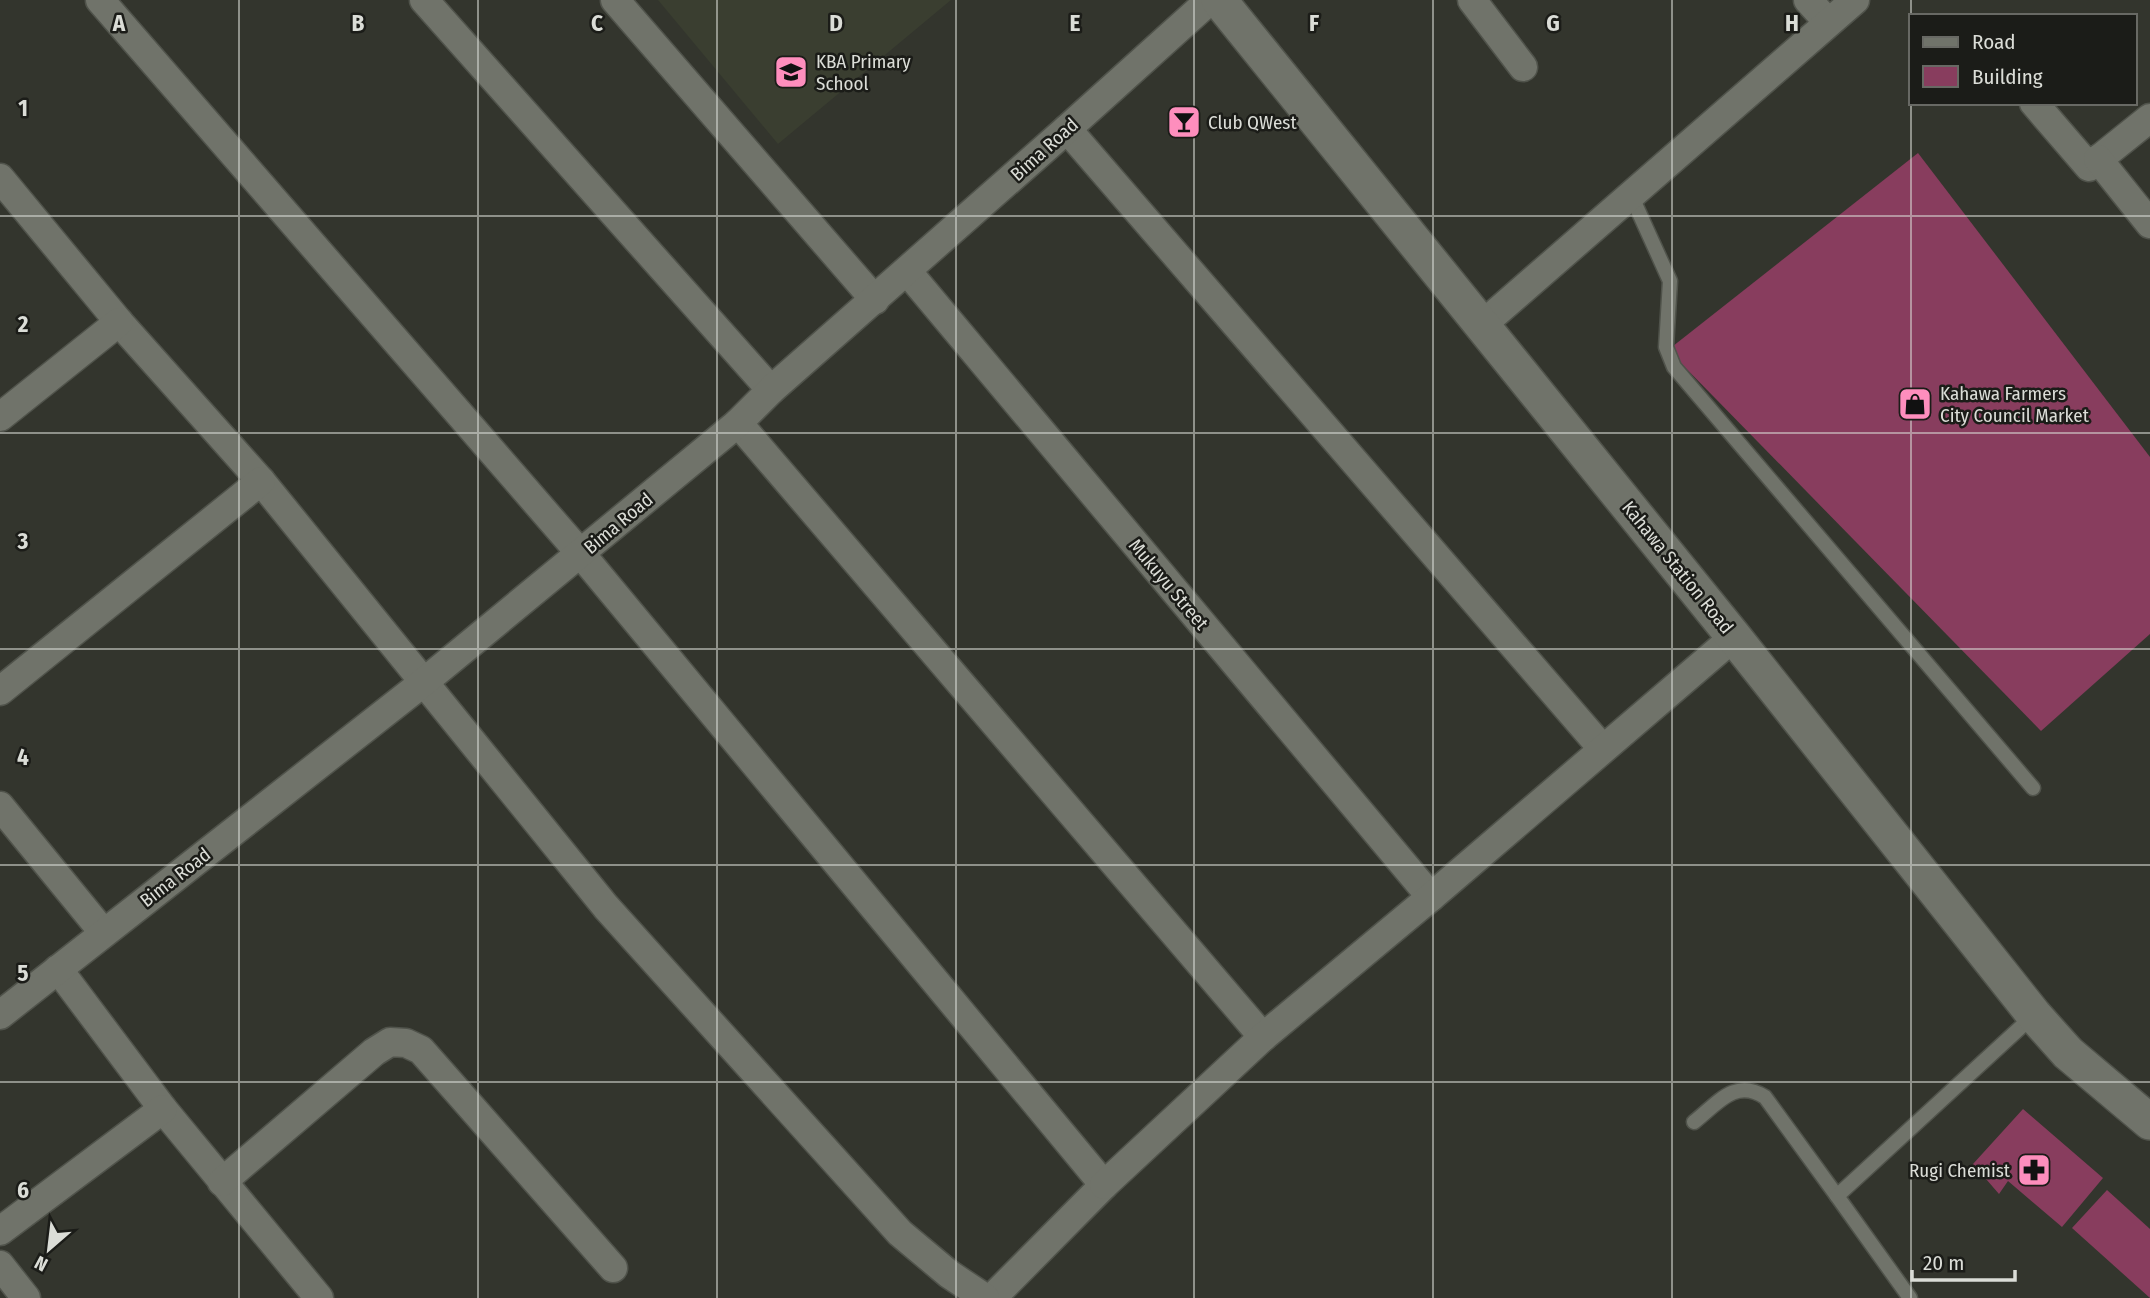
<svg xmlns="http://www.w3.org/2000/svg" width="2150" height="1298" font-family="'Fira Sans Condensed',sans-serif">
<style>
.built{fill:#3a3e30}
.building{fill:#883d5e}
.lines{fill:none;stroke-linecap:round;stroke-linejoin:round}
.service-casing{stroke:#50534b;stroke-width:17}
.minor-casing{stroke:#50534b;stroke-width:31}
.tertiary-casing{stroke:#50534b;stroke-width:38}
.service{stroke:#70736a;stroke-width:14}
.minor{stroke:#70736a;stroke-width:28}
.tertiary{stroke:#70736a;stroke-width:35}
.grid{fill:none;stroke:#dbddd7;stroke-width:2;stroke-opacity:0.55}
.labels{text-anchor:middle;stroke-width:5;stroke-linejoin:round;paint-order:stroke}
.poi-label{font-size:19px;fill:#dbddd7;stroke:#1b1c18;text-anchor:start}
.street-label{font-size:19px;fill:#dbddd7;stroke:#1b1c18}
.grid-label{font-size:23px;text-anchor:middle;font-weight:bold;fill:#dbddd7;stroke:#1b1c18;stroke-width:5;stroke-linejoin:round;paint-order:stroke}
</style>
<rect width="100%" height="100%" fill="#33352d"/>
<path class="built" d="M 658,0 L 951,0 L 778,144 Z"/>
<g class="building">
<path d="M 1918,153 L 2150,457 L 2150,634 L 2041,731 L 1668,350 Z"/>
<path d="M 2023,1109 L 2103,1178 L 2062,1227 L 2008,1181 L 1999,1194 L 1973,1164 Z"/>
<path d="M 2107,1190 L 2150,1229 L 2150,1298 L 2072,1228 Z"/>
</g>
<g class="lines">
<defs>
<g id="service">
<path d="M 1631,195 L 1670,281 L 1666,347 L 1674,367 L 2033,788"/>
<path d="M 1694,1122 C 1718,1103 1735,1078 1765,1097 L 1837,1196"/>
<path d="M 1910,1298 L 1837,1196 L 2034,1015"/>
</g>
<g id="minor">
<path d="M 100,0 L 581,554 L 1104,1185 L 992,1298"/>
<path d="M 424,0 L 771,390"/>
<path d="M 615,0 L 875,300"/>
<path d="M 1472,0 L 1523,67"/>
<path d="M 1808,0 L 1828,22"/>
<path d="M 2034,103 L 2089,167 L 2150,118"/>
<path d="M 1067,129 L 1602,748"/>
<path d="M 2098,159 L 2150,224"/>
<path d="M 0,178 L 119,322 L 261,481 L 606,907 L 900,1233 L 949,1274 L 985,1298"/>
<path d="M 907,271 L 1431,897"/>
<path d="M 1482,325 L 1855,0"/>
<path d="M 0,417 L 119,322"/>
<path d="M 738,423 L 1263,1037"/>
<path d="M 0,691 L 261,481"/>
<path d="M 0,806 L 103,932"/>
<path d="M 58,969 L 163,1109 L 319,1298"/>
<path d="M 0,1015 L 424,682 L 738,423 L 771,390 L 1067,129 L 1210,0"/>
<path d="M 222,1182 L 374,1052 L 390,1042 L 406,1043 L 421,1050 L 613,1268"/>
<path d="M 1104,1185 L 1263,1037 L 1431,897 L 1734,637"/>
<path d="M 0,1231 L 163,1109"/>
<path d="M 0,1265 L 26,1298"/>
</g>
<path id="tertiary" d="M 1219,0 L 1734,637 L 2034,1015 L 2068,1053 L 2150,1122"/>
</defs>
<use href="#service" class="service-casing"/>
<use href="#minor" class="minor-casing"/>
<use href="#tertiary" class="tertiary-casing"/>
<use href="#service" class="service"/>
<use href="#minor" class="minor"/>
<use href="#tertiary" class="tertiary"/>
</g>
<path class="grid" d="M 239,0 L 239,1298M 478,0 L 478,1298M 717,0 L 717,1298M 956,0 L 956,1298M 1194,0 L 1194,1298M 1433,0 L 1433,1298M 1672,0 L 1672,1298M 1911,0 L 1911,16M 1911,103 L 1911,1298M 0,216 L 2150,216M 0,433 L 2150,433M 0,649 L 2150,649M 0,865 L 2150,865M 0,1082 L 2150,1082"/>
<defs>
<symbol id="school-square" viewBox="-11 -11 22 22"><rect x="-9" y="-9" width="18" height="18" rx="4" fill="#fe8ebd" stroke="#1b1c18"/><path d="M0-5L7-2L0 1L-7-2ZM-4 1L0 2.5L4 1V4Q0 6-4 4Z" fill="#111"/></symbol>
<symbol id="bar-square" viewBox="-11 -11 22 22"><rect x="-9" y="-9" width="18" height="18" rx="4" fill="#fe8ebd" stroke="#1b1c18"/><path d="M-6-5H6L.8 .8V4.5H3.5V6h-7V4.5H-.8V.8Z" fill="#111"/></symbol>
<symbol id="shop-square" viewBox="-11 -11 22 22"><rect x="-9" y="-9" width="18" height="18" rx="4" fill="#fe8ebd" stroke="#1b1c18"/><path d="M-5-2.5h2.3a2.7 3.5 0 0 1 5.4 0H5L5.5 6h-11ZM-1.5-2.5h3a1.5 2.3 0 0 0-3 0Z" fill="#111"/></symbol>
<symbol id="pharmacy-square" viewBox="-11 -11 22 22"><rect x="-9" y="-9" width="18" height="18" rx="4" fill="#fe8ebd" stroke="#1b1c18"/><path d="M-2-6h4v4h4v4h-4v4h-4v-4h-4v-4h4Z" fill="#111"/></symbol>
</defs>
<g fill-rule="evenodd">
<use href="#school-square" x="772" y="53" width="38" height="38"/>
<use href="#bar-square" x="1165" y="103" width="38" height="38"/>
<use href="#shop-square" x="1896" y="385" width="38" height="38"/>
<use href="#pharmacy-square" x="2015" y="1151" width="38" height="38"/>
</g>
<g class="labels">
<g class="poi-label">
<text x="816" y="68">KBA Primary<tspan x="816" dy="22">School</tspan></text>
<text x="1208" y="129">Club QWest</text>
<text x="1940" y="400">Kahawa Farmers<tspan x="1940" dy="22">City Council Market</tspan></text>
<text x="2010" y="1177" text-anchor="end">Rugi Chemist</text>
</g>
<g class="street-label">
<text transform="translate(1044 149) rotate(-42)" y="7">Bima Road</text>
<text transform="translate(618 523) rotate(-40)" y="7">Bima Road</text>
<text transform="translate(1678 567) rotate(51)" y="7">Kahawa Station Road</text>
<text transform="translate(1169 584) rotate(50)" y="7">Mukuyu Street</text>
<text transform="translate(175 877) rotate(-38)" y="7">Bima Road</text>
</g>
</g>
<g class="grid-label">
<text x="119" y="31">A</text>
<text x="358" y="31">B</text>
<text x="597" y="31">C</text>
<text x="836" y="31">D</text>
<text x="1075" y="31">E</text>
<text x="1314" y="31">F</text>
<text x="1553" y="31">G</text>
<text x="1792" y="31">H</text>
<text x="23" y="116">1</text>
<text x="23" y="332">2</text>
<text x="23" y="549">3</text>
<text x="23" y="765">4</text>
<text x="23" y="981">5</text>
<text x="23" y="1198">6</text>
</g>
<rect x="1909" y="14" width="228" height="91" fill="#1b1c18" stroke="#686964" stroke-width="2"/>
<rect x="1923" y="37" width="35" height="10" fill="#70736a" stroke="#686964" stroke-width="2"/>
<text x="1972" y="49" font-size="21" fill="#dbddd7">Road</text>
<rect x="1923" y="66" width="35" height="21" fill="#883d5e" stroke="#686964" stroke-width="2"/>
<text x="1972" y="84" font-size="21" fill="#dbddd7">Building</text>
<g transform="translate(49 1249) rotate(208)" stroke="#1b1c18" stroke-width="5" paint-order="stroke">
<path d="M0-5L12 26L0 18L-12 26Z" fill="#dbddd7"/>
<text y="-10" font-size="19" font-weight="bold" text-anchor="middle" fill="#dbddd7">N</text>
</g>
<path d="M1912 1270v10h103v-10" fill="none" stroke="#dbddd7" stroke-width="3.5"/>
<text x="1923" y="1270" font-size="21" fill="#dbddd7" stroke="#1b1c18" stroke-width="5" paint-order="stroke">20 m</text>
</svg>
